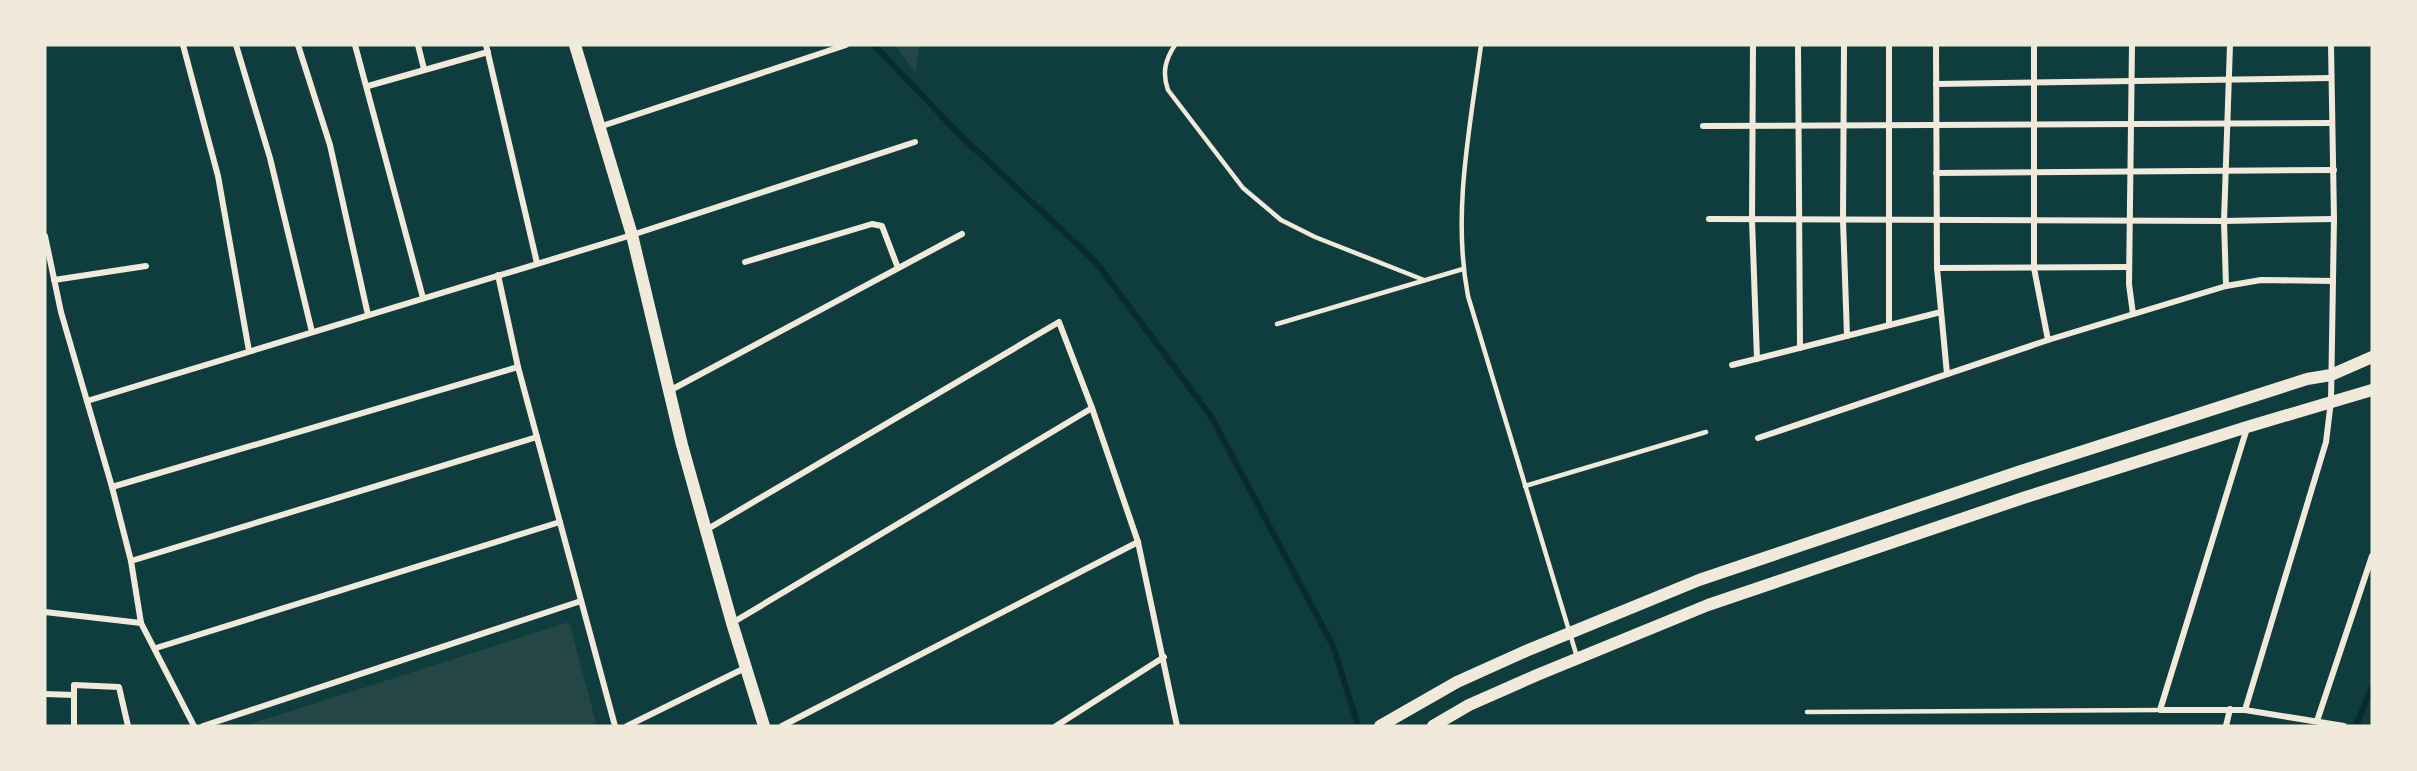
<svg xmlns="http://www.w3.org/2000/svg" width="2417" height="771" font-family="'Archivo Narrow',sans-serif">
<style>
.green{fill:#244646}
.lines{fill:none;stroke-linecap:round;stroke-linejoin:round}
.stream{stroke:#0a2a2b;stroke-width:6}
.service{stroke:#f1e9da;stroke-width:4.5}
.minor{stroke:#f1e9da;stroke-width:6}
.secondary{stroke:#f1e9da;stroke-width:12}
</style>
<rect width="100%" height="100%" fill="#0f3d3e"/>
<g class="green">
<path d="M 895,45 L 919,45 L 916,73 Z"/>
<path d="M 569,622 L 596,723 L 590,726 L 244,726 Z"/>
</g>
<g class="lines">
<g class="stream">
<path d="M 874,45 L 959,134 L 1096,262 L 1212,418 L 1333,646 L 1358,726"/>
<path d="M 2356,726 L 2372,687"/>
</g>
<g class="service">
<path d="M 1175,45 C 1165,60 1162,73 1168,90 L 1243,188 L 1281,220 L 1315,237 L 1424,280"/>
<path d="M 1481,45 C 1470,127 1452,214 1468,296 L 1577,657"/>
<path d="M 1277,324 L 1463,269"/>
<path d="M 1525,486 L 1706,432"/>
<path d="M 1807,712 L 2160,710"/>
</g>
<g class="minor">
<path d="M 183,45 L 218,176 L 249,351"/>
<path d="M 236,45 L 270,158 L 312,332"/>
<path d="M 298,45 L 330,145 L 368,315"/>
<path d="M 355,45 L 423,298"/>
<path d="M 418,45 L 424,69"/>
<path d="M 486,45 L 537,263"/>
<path d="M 1753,45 L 1752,220 L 1757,359"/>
<path d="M 1798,45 L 1800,348"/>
<path d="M 1844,45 L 1843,220 L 1847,336"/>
<path d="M 1889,45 L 1889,325"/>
<path d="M 1936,45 L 1937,268 L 1947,374"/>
<path d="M 2034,45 L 2034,268 L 2048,340"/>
<path d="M 2132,45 L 2129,284 L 2133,314"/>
<path d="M 1936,84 L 2331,78"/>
<path d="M 368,86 L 488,52"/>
<path d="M 1703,126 L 2332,123"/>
<path d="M 599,127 L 846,45"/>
<path d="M 1936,173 L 2334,170"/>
<path d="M 1709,219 L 2224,221 L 2334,219"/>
<path d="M 45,236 L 61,312 L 112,487 L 131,561 L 141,623 L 194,726"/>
<path d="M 745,262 L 872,224 L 882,226 L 898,268"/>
<path d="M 1937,268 L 2129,267"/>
<path d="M 498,275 L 518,367 L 615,726"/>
<path d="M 54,280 L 146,266"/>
<path d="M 2226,286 L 2224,221 L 2230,45"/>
<path d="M 1732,365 L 1941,312"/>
<path d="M 669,391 L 962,234"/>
<path d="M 87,401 L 632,235 L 915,142"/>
<path d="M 2247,428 L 2160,710 L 2245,710 L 2344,726"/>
<path d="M 1758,438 L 2048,340 L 2226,286 L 2261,280 L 2333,281"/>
<path d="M 112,487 L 518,367"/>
<path d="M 706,530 L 1059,322 L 1092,408 L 1138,542 L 1177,726"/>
<path d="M 131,561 L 537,437"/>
<path d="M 45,612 L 141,623"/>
<path d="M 732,623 L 1092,408"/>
<path d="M 156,648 L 560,522"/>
<path d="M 45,694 L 74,695"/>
<path d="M 2245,710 L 2326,442 L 2331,401 L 2334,219 L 2331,45"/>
<path d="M 2317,721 L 2372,556"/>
<path d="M 74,726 L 74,685 L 119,687 L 128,726"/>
<path d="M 203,726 L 581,601"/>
<path d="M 627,726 L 745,668"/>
<path d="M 782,726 L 1138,542"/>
<path d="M 1056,726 L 1164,657"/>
<path d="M 2226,726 L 2230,709"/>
</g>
<g class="secondary">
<path d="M 575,45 L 632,235 L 682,445 L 732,623 L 764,726"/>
<path d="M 1380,726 L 1457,682 L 1526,651 L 1699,580 L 2018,472 L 2307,379 L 2331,375 L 2372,357"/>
<path d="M 1433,726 L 1469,705 L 1537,675 L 1708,605 L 2026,497 L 2247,427 L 2372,390"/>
</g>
</g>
<rect width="2417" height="771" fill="none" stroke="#f1e9da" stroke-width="93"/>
</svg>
